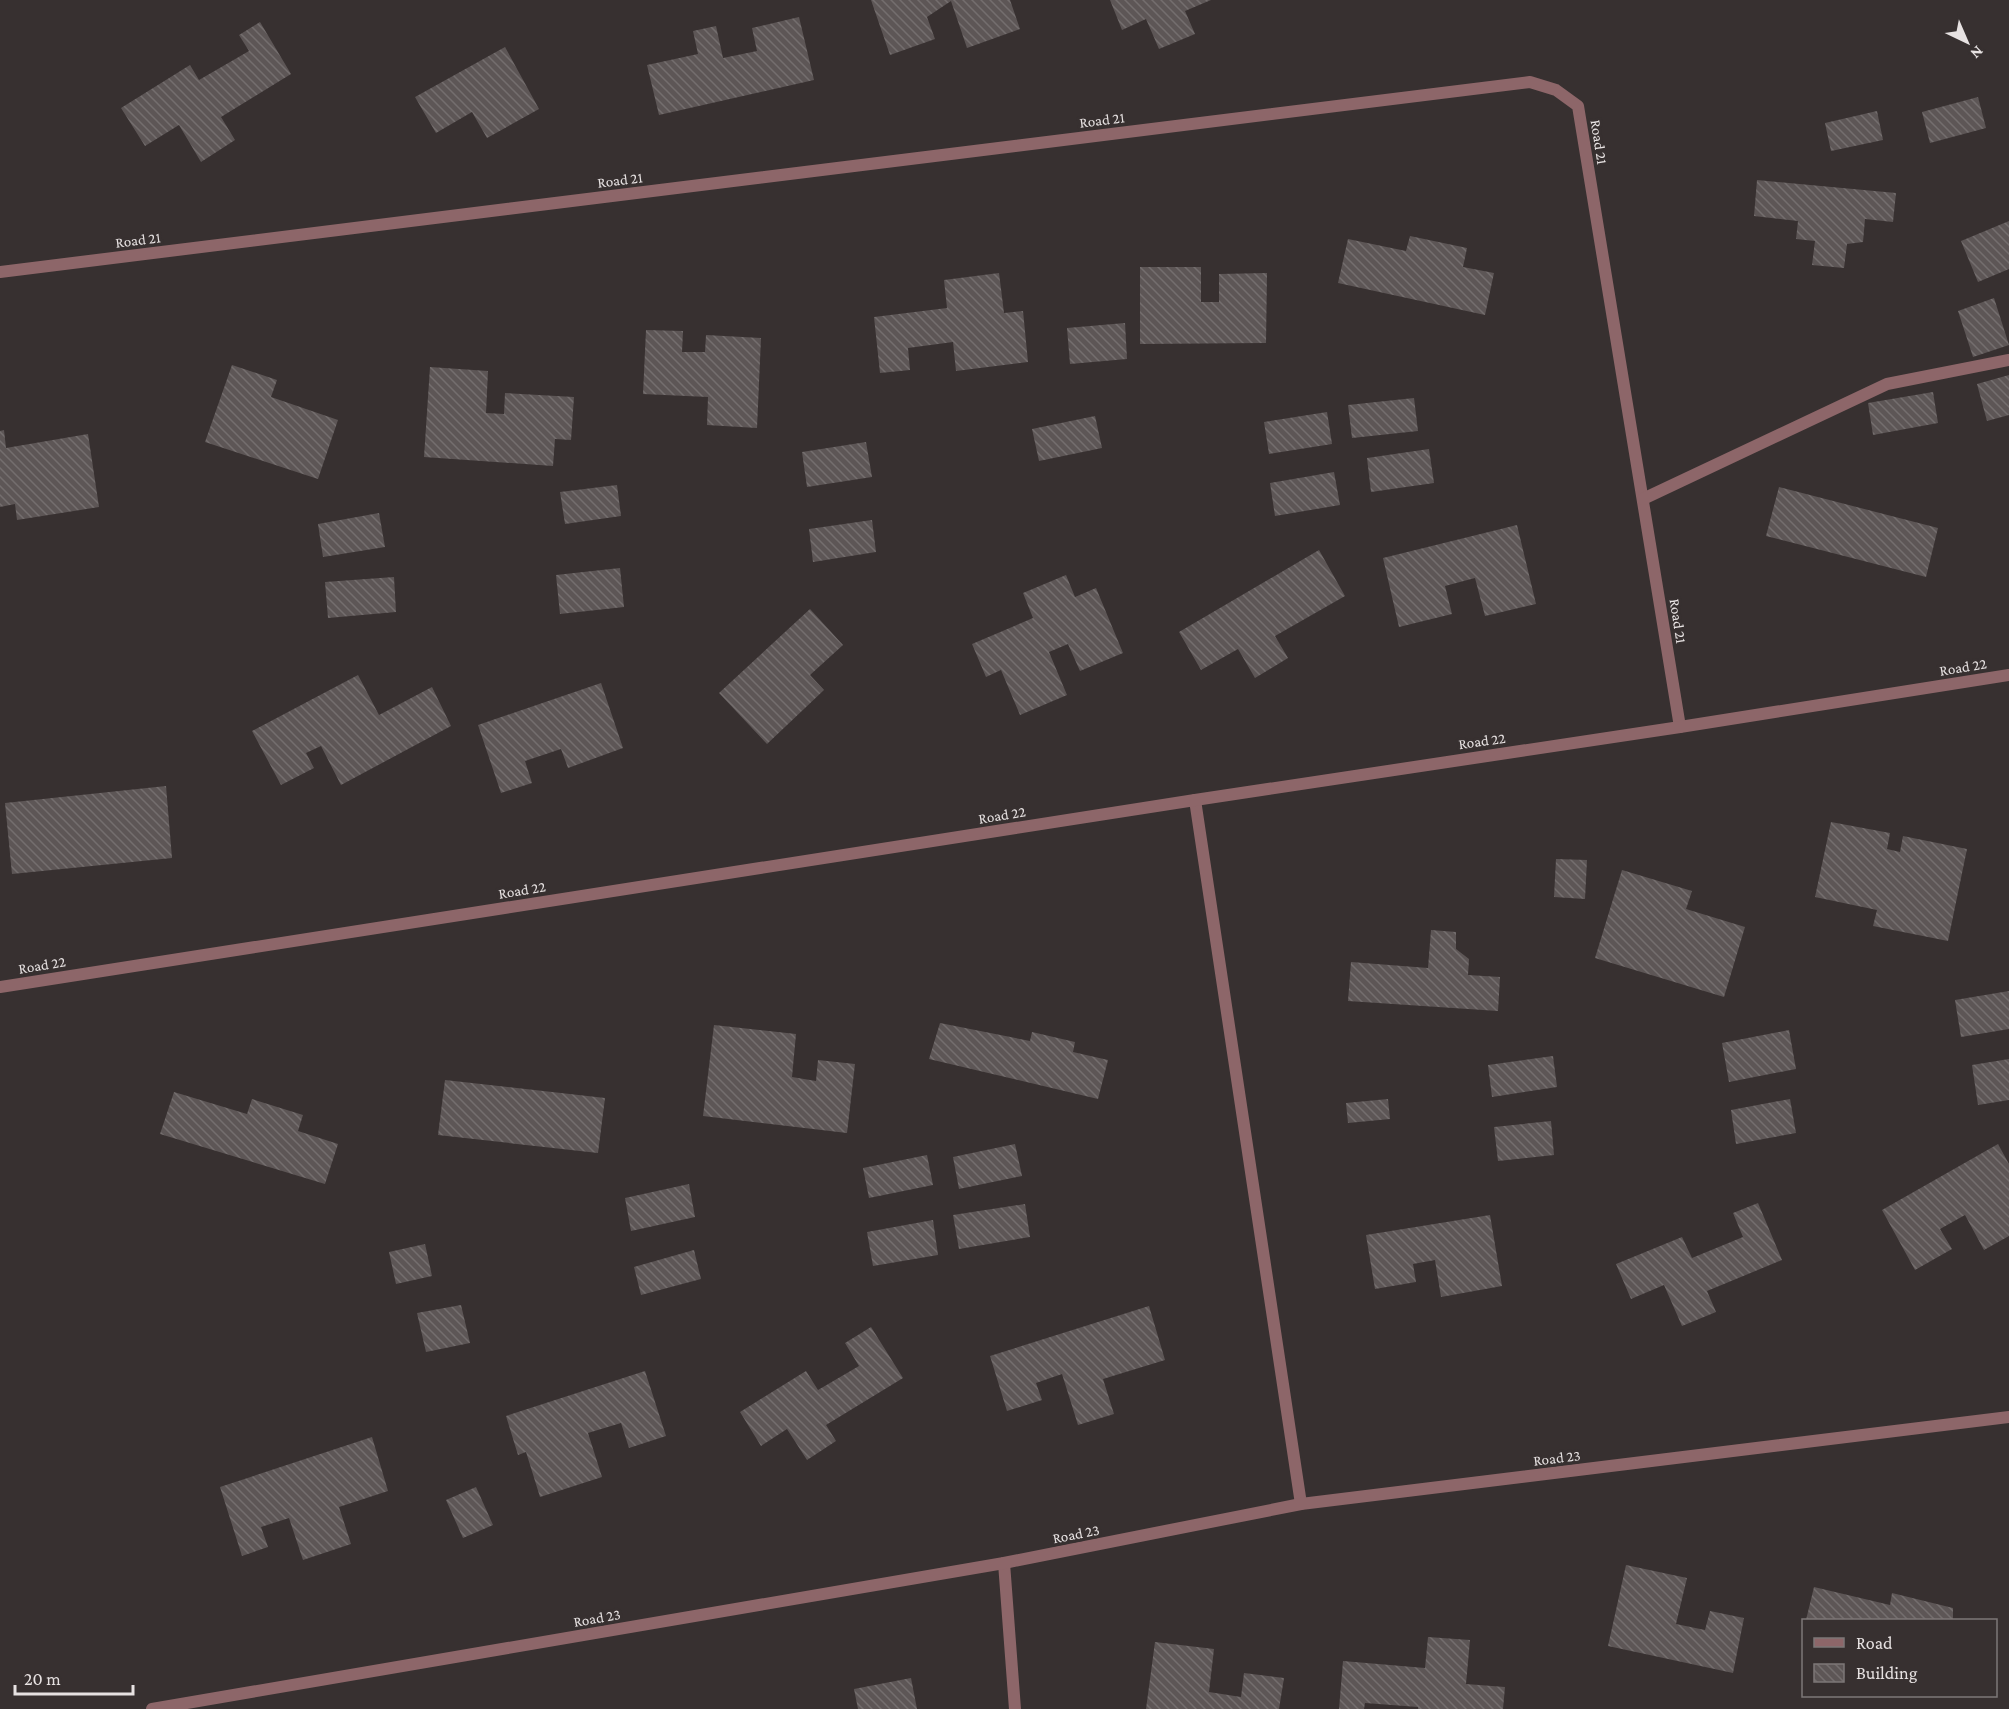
<svg xmlns="http://www.w3.org/2000/svg" width="2009" height="1709" font-family="'Crimson Pro',serif">
<style>
.building{fill:url(#building-back-hatch)}
.lines{fill:none;stroke-linecap:round;stroke-linejoin:round}
.minor{stroke:#8d6669;stroke-width:12}
.labels{text-anchor:middle;stroke-width:6;stroke-linejoin:round;paint-order:stroke}
.street-label{font-size:15px;fill:#e7e2e2;stroke:#373030}
</style>
<defs>
<pattern id="building-back-hatch" width="6" height="6" patternUnits="userSpaceOnUse" patternTransform="scale(1.5)"><rect width="6" height="6" fill="#5d5656"/><path d="M-1 5l2 2M0 0l6 6M5-1l2 2" fill="none" stroke="#746e6e"/></pattern>
</defs>
<rect width="100%" height="100%" fill="#373030"/>
<g class="building">
<path d="M 871,0 L 1010,0 L 1020,29 L 967,48 L 951,1 L 927,17 L 935,39 L 890,55 Z"/>
<path d="M 1110,0 L 1211,0 L 1185,11 L 1195,34 L 1159,49 L 1146,19 L 1122,30 Z"/>
<path d="M 799,17 L 814,80 L 659,115 L 647,65 L 698,54 L 693,31 L 716,26 L 723,58 L 757,51 L 752,28 Z"/>
<path d="M 260,22 L 291,74 L 221,117 L 235,140 L 201,162 L 179,125 L 145,146 L 121,108 L 190,65 L 199,80 L 249,51 L 239,35 Z"/>
<path d="M 505,47 L 539,109 L 487,138 L 472,112 L 436,133 L 415,97 Z"/>
<path d="M 1978,97 L 1986,128 L 1930,143 L 1922,112 Z"/>
<path d="M 1877,111 L 1883,140 L 1831,151 L 1825,123 Z"/>
<path d="M 1757,180 L 1896,193 L 1893,222 L 1865,219 L 1863,242 L 1847,244 L 1844,268 L 1812,265 L 1815,241 L 1796,239 L 1798,221 L 1754,216 Z"/>
<path d="M 2009,221 L 2009,269 L 1978,282 L 1961,241 Z"/>
<path d="M 1410,236 L 1467,248 L 1463,267 L 1494,273 L 1485,315 L 1338,283 L 1348,239 L 1406,251 Z"/>
<path d="M 1140,267 L 1201,267 L 1201,302 L 1219,302 L 1219,274 L 1267,273 L 1266,343 L 1140,344 Z"/>
<path d="M 999,273 L 1004,313 L 1023,311 L 1028,362 L 956,371 L 953,342 L 908,348 L 910,370 L 880,373 L 874,317 L 947,308 L 944,280 Z"/>
<path d="M 1994,298 L 2009,345 L 1973,357 L 1958,311 Z"/>
<path d="M 1125,323 L 1127,359 L 1070,364 L 1067,328 Z"/>
<path d="M 646,330 L 683,331 L 682,352 L 705,352 L 706,335 L 761,338 L 757,428 L 707,425 L 708,397 L 643,394 Z"/>
<path d="M 232,365 L 277,380 L 271,397 L 338,420 L 318,479 L 205,442 Z"/>
<path d="M 430,367 L 488,371 L 486,413 L 504,414 L 505,393 L 574,397 L 571,440 L 555,439 L 553,466 L 424,457 Z"/>
<path d="M 2009,375 L 2009,415 L 1987,421 L 1977,384 Z"/>
<path d="M 1933,392 L 1938,423 L 1873,435 L 1868,403 Z"/>
<path d="M 1414,398 L 1418,431 L 1352,438 L 1348,405 Z"/>
<path d="M 1327,412 L 1332,444 L 1269,454 L 1264,422 Z"/>
<path d="M 1095,416 L 1102,448 L 1039,461 L 1032,429 Z"/>
<path d="M 4,430 L 6,448 L 88,434 L 99,507 L 17,520 L 15,504 L 0,507 L 0,431 Z"/>
<path d="M 866,442 L 872,477 L 807,487 L 802,452 Z"/>
<path d="M 1429,449 L 1434,483 L 1371,492 L 1367,458 Z"/>
<path d="M 1334,472 L 1340,505 L 1275,516 L 1270,483 Z"/>
<path d="M 617,485 L 621,516 L 565,524 L 560,492 Z"/>
<path d="M 1779,487 L 1938,528 L 1926,577 L 1766,536 Z"/>
<path d="M 379,513 L 385,547 L 323,557 L 318,524 Z"/>
<path d="M 872,520 L 876,552 L 813,562 L 809,529 Z"/>
<path d="M 1517,525 L 1536,604 L 1485,616 L 1475,578 L 1445,586 L 1452,614 L 1399,627 L 1383,558 Z"/>
<path d="M 1319,550 L 1345,596 L 1275,636 L 1288,658 L 1255,678 L 1238,649 L 1201,670 L 1179,632 Z"/>
<path d="M 620,568 L 624,607 L 560,614 L 556,575 Z"/>
<path d="M 1066,575 L 1075,597 L 1096,588 L 1123,653 L 1080,671 L 1068,644 L 1049,652 L 1067,695 L 1020,715 L 1001,670 L 986,677 L 972,644 L 1033,618 L 1023,593 Z"/>
<path d="M 394,577 L 396,612 L 328,618 L 325,582 Z"/>
<path d="M 810,609 L 843,645 L 810,675 L 824,690 L 767,744 L 719,693 Z"/>
<path d="M 358,675 L 379,715 L 432,687 L 451,726 L 341,785 L 321,746 L 306,753 L 314,768 L 281,785 L 252,731 Z"/>
<path d="M 601,683 L 623,748 L 568,768 L 561,749 L 525,761 L 532,783 L 501,793 L 478,725 Z"/>
<path d="M 166,786 L 172,858 L 12,874 L 5,803 Z"/>
<path d="M 1831,822 L 1890,833 L 1887,849 L 1900,852 L 1903,836 L 1967,849 L 1948,941 L 1873,926 L 1877,910 L 1815,897 Z"/>
<path d="M 1556,859 L 1587,860 L 1585,899 L 1554,897 Z"/>
<path d="M 1622,870 L 1692,891 L 1686,909 L 1745,927 L 1724,997 L 1595,958 Z"/>
<path d="M 1431,930 L 1456,932 L 1456,949 L 1469,959 L 1468,975 L 1500,977 L 1498,1011 L 1348,1001 L 1351,962 L 1428,968 Z"/>
<path d="M 2009,991 L 2009,1029 L 1961,1037 L 1955,1000 Z"/>
<path d="M 940,1023 L 1030,1041 L 1032,1032 L 1075,1042 L 1073,1052 L 1108,1060 L 1098,1099 L 929,1059 Z"/>
<path d="M 714,1025 L 796,1034 L 792,1077 L 816,1081 L 818,1060 L 855,1064 L 847,1133 L 703,1116 Z"/>
<path d="M 1789,1030 L 1796,1069 L 1729,1082 L 1722,1043 Z"/>
<path d="M 1553,1056 L 1557,1087 L 1492,1097 L 1488,1065 Z"/>
<path d="M 2009,1059 L 2009,1100 L 1978,1105 L 1972,1065 Z"/>
<path d="M 445,1080 L 605,1098 L 598,1153 L 438,1135 Z"/>
<path d="M 174,1092 L 247,1114 L 252,1099 L 303,1115 L 298,1131 L 338,1144 L 325,1184 L 160,1134 Z"/>
<path d="M 1388,1099 L 1390,1119 L 1348,1123 L 1346,1103 Z"/>
<path d="M 1790,1099 L 1796,1133 L 1736,1144 L 1731,1110 Z"/>
<path d="M 1551,1121 L 1554,1155 L 1498,1161 L 1494,1127 Z"/>
<path d="M 1015,1144 L 1022,1176 L 959,1189 L 953,1157 Z"/>
<path d="M 1998,1144 L 2009,1164 L 2009,1236 L 1984,1250 L 1965,1215 L 1940,1229 L 1952,1249 L 1915,1270 L 1882,1210 Z"/>
<path d="M 927,1155 L 933,1185 L 869,1198 L 863,1168 Z"/>
<path d="M 689,1184 L 695,1217 L 631,1231 L 625,1198 Z"/>
<path d="M 1758,1203 L 1782,1260 L 1707,1291 L 1716,1312 L 1682,1326 L 1664,1285 L 1631,1299 L 1616,1264 L 1682,1237 L 1692,1258 L 1743,1237 L 1733,1213 Z"/>
<path d="M 1025,1204 L 1030,1237 L 959,1249 L 953,1215 Z"/>
<path d="M 1490,1215 L 1502,1286 L 1441,1297 L 1435,1260 L 1413,1264 L 1416,1282 L 1375,1289 L 1366,1235 Z"/>
<path d="M 933,1220 L 938,1255 L 873,1266 L 867,1232 Z"/>
<path d="M 425,1244 L 432,1276 L 396,1284 L 389,1252 Z"/>
<path d="M 694,1250 L 701,1279 L 641,1295 L 634,1267 Z"/>
<path d="M 461,1305 L 470,1343 L 426,1352 L 417,1313 Z"/>
<path d="M 1149,1306 L 1165,1360 L 1103,1379 L 1114,1414 L 1078,1425 L 1062,1374 L 1036,1383 L 1042,1400 L 1007,1411 L 990,1356 Z"/>
<path d="M 871,1327 L 903,1378 L 826,1425 L 836,1441 L 807,1460 L 787,1429 L 761,1446 L 740,1412 L 806,1371 L 818,1390 L 859,1366 L 845,1343 Z"/>
<path d="M 645,1371 L 666,1436 L 629,1448 L 621,1423 L 588,1433 L 602,1477 L 540,1497 L 526,1452 L 518,1455 L 506,1416 Z"/>
<path d="M 372,1437 L 388,1491 L 339,1507 L 351,1544 L 303,1560 L 289,1518 L 261,1527 L 268,1547 L 242,1556 L 220,1487 Z"/>
<path d="M 476,1487 L 493,1525 L 463,1538 L 446,1500 Z"/>
<path d="M 1626,1565 L 1687,1578 L 1676,1624 L 1705,1630 L 1710,1611 L 1744,1618 L 1733,1673 L 1608,1646 Z"/>
<path d="M 1814,1587 L 1890,1605 L 1892,1593 L 1953,1608 L 1953,1620 L 1806,1620 Z"/>
<path d="M 1428,1637 L 1470,1640 L 1466,1684 L 1505,1687 L 1503,1709 L 1418,1709 L 1418,1707 L 1365,1703 L 1364,1709 L 1339,1709 L 1343,1661 L 1425,1668 Z"/>
<path d="M 1155,1642 L 1214,1649 L 1209,1692 L 1241,1697 L 1244,1673 L 1284,1678 L 1279,1709 L 1146,1709 Z"/>
<path d="M 911,1678 L 917,1709 L 858,1709 L 854,1689 Z"/>
</g>
<g class="lines">
<g class="minor">
<path d="M 0,272 L 1530,82 L 1556,90 L 1578,106 L 1680,727"/>
<path d="M 1643,499 L 1887,384 L 2009,360"/>
<path d="M 1195,800 L 1301,1504"/>
<path d="M 0,987 L 1195,800 L 1680,727 L 2009,675"/>
<path d="M 1004,1563 L 1015,1709"/>
<path d="M 152,1709 L 1004,1563 L 1301,1504 L 2009,1417"/>
</g>
</g>
<g class="labels">
<g class="street-label">
<text transform="translate(1102 120) rotate(-7)" y="5">Road 21</text>
<text transform="translate(1599 142) rotate(81)" y="5">Road 21</text>
<text transform="translate(620 180) rotate(-7)" y="5">Road 21</text>
<text transform="translate(138 240) rotate(-7)" y="5">Road 21</text>
<text transform="translate(1678 621) rotate(81)" y="5">Road 21</text>
<text transform="translate(1963 667) rotate(-9)" y="5">Road 22</text>
<text transform="translate(1482 741) rotate(-8)" y="5">Road 22</text>
<text transform="translate(1002 815) rotate(-9)" y="5">Road 22</text>
<text transform="translate(522 890) rotate(-9)" y="5">Road 22</text>
<text transform="translate(42 965) rotate(-9)" y="5">Road 22</text>
<text transform="translate(1557 1458) rotate(-7)" y="5">Road 23</text>
<text transform="translate(1076 1534) rotate(-11)" y="5">Road 23</text>
<text transform="translate(597 1618) rotate(-10)" y="5">Road 23</text>
</g>
</g>
<rect x="1802" y="1619" width="195" height="78" fill="#373030" stroke="#7d7777" stroke-width="1.5"/>
<rect x="1814" y="1638" width="30" height="9" fill="#8d6669" stroke="#7d7777" stroke-width="1.5"/>
<text x="1856" y="1649" font-size="18" fill="#e7e2e2">Road</text>
<rect x="1814" y="1664" width="30" height="18" fill="url(#building-back-hatch)" stroke="#7d7777" stroke-width="1.5"/>
<text x="1856" y="1679" font-size="18" fill="#e7e2e2">Building</text>
<g transform="translate(1967 42) rotate(136)" stroke="#373030" stroke-width="4.5" paint-order="stroke">
<path d="M0-4.5L10 22L0 15L-10 22Z" fill="#e7e2e2"/>
<text y="-9" font-size="16" font-weight="bold" text-anchor="middle" fill="#e7e2e2">N</text>
</g>
<path d="M15 1685v9h118v-9" fill="none" stroke="#e7e2e2" stroke-width="3"/>
<text x="24" y="1685" font-size="18" fill="#e7e2e2" stroke="#373030" stroke-width="4.5" paint-order="stroke">20 m</text>
</svg>
